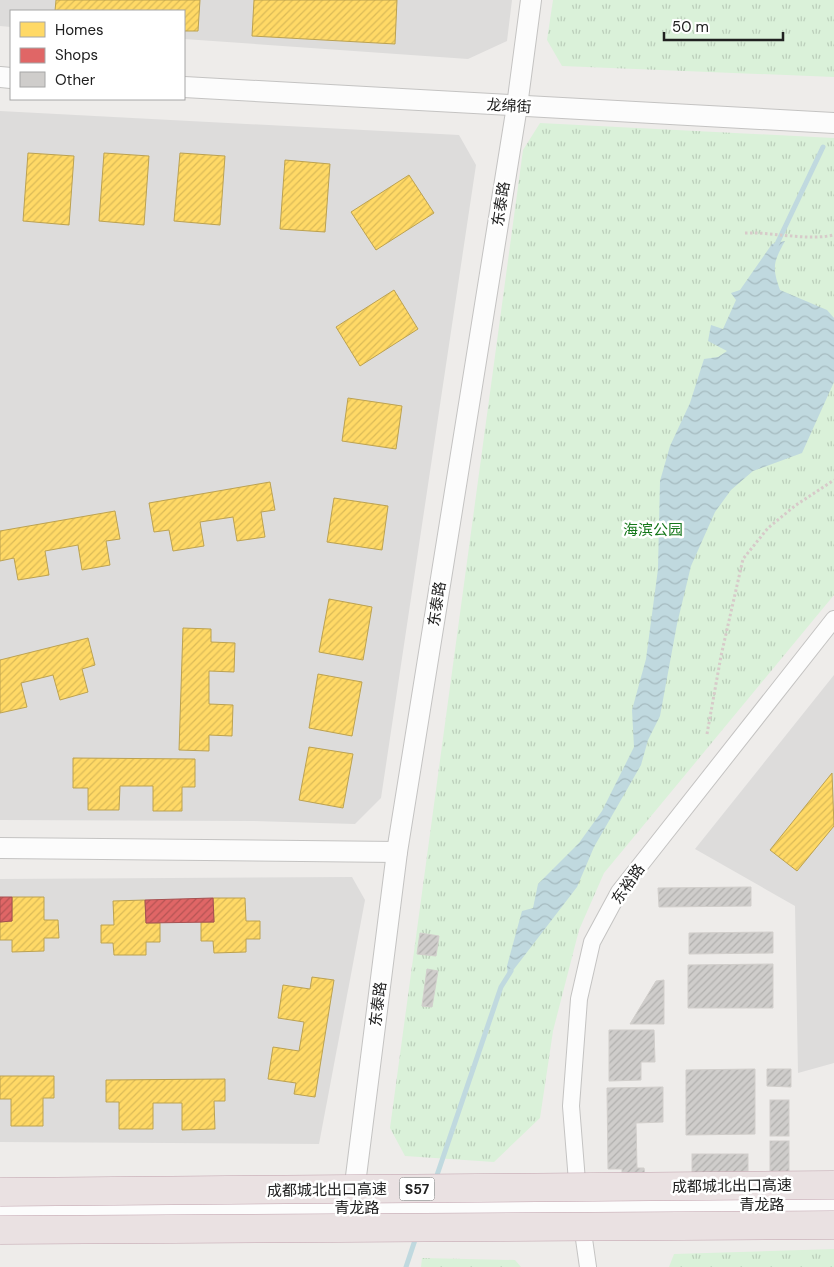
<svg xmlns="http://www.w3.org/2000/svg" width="834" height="1267" font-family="'DM Sans','Noto Sans SC',sans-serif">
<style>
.residential{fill:#dddcdb}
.park{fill:url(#park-tufts)}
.water{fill:url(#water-waves)}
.homes{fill:url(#homes-hatch);stroke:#bca251}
.shops{fill:url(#shops-hatch);stroke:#a65151}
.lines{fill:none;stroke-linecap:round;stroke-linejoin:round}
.stream{stroke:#c0d9df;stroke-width:5}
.building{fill:url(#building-hatch);stroke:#d1cecb}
.minor-casing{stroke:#c4c3c2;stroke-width:18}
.tertiary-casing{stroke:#c4c3c2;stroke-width:22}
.path{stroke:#d7cac9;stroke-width:3;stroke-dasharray:2.5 2.5;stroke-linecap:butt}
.minor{stroke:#fcfcfc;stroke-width:16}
.tertiary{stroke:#fcfcfc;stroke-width:20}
.motorway-bridge-casing{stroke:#c1a2ad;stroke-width:29;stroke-linecap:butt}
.motorway-bridge{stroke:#eae1e2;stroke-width:28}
.labels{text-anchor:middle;stroke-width:5;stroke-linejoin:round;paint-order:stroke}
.shield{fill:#fff;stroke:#636363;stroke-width:1}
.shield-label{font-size:14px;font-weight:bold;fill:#202020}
.street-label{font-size:15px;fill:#202020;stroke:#fff}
.park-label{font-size:15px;fill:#15771a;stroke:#fff}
</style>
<defs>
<pattern id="park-tufts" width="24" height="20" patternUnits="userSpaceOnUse" patternTransform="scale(1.25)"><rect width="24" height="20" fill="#daf1d9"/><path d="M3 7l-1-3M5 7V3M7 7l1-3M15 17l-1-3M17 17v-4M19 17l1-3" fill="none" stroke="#bbceba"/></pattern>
<pattern id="water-waves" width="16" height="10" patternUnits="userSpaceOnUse" patternTransform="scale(1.25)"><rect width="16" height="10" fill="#c0d9df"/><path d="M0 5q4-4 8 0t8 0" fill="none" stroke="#a5babf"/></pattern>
<pattern id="homes-hatch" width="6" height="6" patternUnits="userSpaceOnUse" patternTransform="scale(1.25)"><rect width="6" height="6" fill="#ffd966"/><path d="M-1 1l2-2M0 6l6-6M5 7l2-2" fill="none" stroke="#daba58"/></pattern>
<pattern id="shops-hatch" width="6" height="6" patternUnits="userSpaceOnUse" patternTransform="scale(1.25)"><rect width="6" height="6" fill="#e06666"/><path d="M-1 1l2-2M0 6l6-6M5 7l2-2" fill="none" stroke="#b55454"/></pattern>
<pattern id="building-hatch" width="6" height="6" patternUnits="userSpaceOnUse" patternTransform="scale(1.25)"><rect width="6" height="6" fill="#cfcdcb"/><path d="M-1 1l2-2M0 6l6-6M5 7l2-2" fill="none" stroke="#b1b0ae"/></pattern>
</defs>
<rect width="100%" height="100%" fill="#eeecea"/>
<g class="residential">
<path d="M 0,0 L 512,0 L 507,41 L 468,59 L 184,39 L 184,11 L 11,11 L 11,27 L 0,26 Z"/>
<path d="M 0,111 L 459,135 L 476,165 L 381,798 L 355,824 L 254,821 L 0,820 Z"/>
<path d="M 834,675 L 834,1063 L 798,1073 L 795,906 L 695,849 Z"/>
<path d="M 352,877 L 365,900 L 319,1144 L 0,1142 L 0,879 Z"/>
</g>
<g class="park">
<path d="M 553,0 L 834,0 L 834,77 L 562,66 L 547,40 Z"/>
<path d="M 540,123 L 834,138 L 834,595 L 604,873 L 579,930 L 553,1031 L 540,1118 L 494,1162 L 405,1156 L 390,1128 L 523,150 Z"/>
<path d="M 834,1249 L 834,1267 L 669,1267 L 674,1254 Z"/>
<path d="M 422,1258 L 515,1260 L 521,1267 L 421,1267 Z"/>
</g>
<path class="water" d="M 785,241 C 773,263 772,267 780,290 L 827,310 L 834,318 L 834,382 L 802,453 L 753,471 L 731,490 L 715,512 L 691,566 L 677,624 L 660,716 L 648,740 L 641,765 L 594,847 L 577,887 L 508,977 L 507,966 L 522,911 L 533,908 L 538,884 L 579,843 L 602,811 L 634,747 L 632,710 L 646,659 L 658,569 L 660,481 L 670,446 L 690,403 L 704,359 L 718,357 L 727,351 L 708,341 L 711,325 L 723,329 L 736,300 L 731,293 L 740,290 L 772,244 Z"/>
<g class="homes">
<path d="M 56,0 L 200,0 L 198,31 L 184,31 L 184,11 L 55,11 Z"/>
<path d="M 254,0 L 397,0 L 395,44 L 252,36 Z"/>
<path d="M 28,153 L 74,156 L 69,225 L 23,221 Z"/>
<path d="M 104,153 L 149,156 L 144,225 L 99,221 Z"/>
<path d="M 180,153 L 225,156 L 220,225 L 174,221 Z"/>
<path d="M 285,160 L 330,164 L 325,232 L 280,229 Z"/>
<path d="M 409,175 L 434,213 L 376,250 L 351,212 Z"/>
<path d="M 394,290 L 418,329 L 360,366 L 336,327 Z"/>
<path d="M 348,398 L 402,406 L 396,449 L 342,441 Z"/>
<path d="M 270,482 L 275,510 L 261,512 L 265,537 L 237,541 L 233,517 L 200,522 L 204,546 L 173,551 L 169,530 L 154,532 L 149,503 Z"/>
<path d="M 334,498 L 388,506 L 382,550 L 327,542 Z"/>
<path d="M 115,511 L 120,539 L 106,541 L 110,565 L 82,570 L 78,545 L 45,551 L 49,575 L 18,580 L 14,558 L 0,561 L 0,531 Z"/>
<path d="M 329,599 L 372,607 L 363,660 L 319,652 Z"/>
<path d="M 183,628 L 211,629 L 211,642 L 235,643 L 234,672 L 209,671 L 209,704 L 233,705 L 232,736 L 209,735 L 209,751 L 179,750 Z"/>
<path d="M 88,638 L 95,665 L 82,669 L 88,692 L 60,700 L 53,675 L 21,683 L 27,707 L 0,713 L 0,660 Z"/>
<path d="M 318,674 L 362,682 L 352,736 L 309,728 Z"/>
<path d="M 309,747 L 353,754 L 343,808 L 299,800 Z"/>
<path d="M 73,758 L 195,759 L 195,787 L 182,787 L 182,811 L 153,811 L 153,786 L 120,786 L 119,810 L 88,810 L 88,788 L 73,788 Z"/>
<path d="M 832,773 L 834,826 L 797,871 L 770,850 Z"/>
<path d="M 12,897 L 44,897 L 44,920 L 58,920 L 59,938 L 44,938 L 44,951 L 12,952 L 12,940 L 0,940 L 0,922 L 12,921 Z"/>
<path d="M 213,898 L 245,898 L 246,921 L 260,921 L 260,939 L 246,939 L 246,952 L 214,953 L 213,941 L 201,941 L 201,922 L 214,922 Z"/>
<path d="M 145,900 L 146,923 L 160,923 L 160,942 L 146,942 L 146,955 L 114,955 L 113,943 L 101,943 L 101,925 L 114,925 L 113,901 Z"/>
<path d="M 312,977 L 334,980 L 315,1097 L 294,1094 L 296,1083 L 268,1079 L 273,1047 L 299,1051 L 304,1022 L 278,1018 L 283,985 L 310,989 Z"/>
<path d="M 0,1076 L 54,1076 L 54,1098 L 43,1098 L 43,1126 L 11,1126 L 11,1099 L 0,1099 Z"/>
<path d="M 225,1079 L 225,1101 L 214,1101 L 215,1129 L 182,1130 L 182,1103 L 153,1103 L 153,1129 L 119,1129 L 119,1102 L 106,1102 L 106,1080 Z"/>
</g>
<g class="shops">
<path d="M 0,897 L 12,897 L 12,921 L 0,922 Z"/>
<path d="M 213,898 L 214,922 L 146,923 L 145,900 Z"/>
</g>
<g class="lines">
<g class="stream">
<path d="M 775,248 L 823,147"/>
<path d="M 435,1181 L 501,987 L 511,971"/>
<path d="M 406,1267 L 416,1237"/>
</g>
</g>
<g class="building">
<path d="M 751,887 L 751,906 L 659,907 L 658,888 Z"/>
<path d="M 773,932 L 773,953 L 689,954 L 689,933 Z"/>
<path d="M 420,933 L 439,936 L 436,956 L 417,954 Z"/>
<path d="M 773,964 L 773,1008 L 688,1008 L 688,965 Z"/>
<path d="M 427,969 L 438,971 L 432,1007 L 422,1006 Z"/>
<path d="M 664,980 L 664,1024 L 630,1024 L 656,981 Z"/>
<path d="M 609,1030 L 654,1030 L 655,1062 L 641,1062 L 641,1080 L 609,1081 Z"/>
<path d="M 755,1069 L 755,1134 L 686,1135 L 686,1070 Z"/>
<path d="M 767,1069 L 791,1069 L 791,1087 L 767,1086 Z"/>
<path d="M 663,1087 L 663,1122 L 636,1123 L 637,1168 L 644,1168 L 645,1176 L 622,1176 L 622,1169 L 608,1169 L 607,1088 Z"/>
<rect x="770" y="1100" width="19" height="36"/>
<rect x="770" y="1141" width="19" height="37"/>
<rect x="692" y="1154" width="56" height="27"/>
</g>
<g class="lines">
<defs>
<g id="minor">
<path d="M 578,1194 L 571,1106 L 579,999 L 592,942 L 619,892 L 834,619"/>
<path d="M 581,1218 L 588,1267"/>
</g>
<g id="tertiary">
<path d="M 0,77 L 11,78"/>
<path d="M 184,87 L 834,123"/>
<path d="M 0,848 L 397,852"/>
<path d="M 352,1208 L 397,852 L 517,106 L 531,0"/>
<path d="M 0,1211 L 834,1205"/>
</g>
</defs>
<use href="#minor" class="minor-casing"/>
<use href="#tertiary" class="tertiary-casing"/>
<g class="path">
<path d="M 745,233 C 775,232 805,241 834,235"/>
<path d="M 707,734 L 721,656 L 743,559 L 768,528 L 796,505 L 834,480"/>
</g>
<use href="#minor" class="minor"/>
<use href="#tertiary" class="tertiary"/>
<defs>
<g id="motorway-bridge">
<path d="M 0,1192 L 834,1185"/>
<path d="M 0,1230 L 834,1225"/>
</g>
</defs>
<use href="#motorway-bridge" class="motorway-bridge-casing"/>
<use href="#motorway-bridge" class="motorway-bridge"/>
</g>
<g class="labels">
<rect class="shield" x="399.5" y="1177.5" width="35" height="23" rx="4"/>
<g class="shield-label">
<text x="417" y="1194">S57</text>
</g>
<g class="street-label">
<text transform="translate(509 106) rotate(3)" y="5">龙绵街</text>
<text transform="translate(501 204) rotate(-81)" y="5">东泰路</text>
<text transform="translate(437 604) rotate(-81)" y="5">东泰路</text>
<text transform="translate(628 884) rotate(-55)" y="5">东裕路</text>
<text transform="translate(378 1004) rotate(-83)" y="5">东泰路</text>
<text transform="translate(732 1186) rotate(-1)" y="5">成都城北出口高速</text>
<text transform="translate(327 1190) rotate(-1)" y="5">成都城北出口高速</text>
<text x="762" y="1210">青龙路</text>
<text x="357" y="1213">青龙路</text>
</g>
<g class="park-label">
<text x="653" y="535">海滨公园</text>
</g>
</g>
<rect x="10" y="10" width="175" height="90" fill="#ffffff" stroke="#a6a6a6"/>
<rect x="20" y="22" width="25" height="15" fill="#ffd966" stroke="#a6a6a6"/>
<text x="55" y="35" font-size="15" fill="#202020">Homes</text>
<rect x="20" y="48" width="25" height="15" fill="#e06666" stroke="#a6a6a6"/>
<text x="55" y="60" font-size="15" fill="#202020">Shops</text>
<rect x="20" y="72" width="25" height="15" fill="#cfcdcb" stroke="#a6a6a6"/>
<text x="55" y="85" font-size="15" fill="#202020">Other</text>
<path d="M664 32v8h119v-8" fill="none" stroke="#202020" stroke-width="2.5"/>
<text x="672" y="32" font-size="15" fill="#202020" stroke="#ffffff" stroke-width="4" paint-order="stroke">50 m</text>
</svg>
